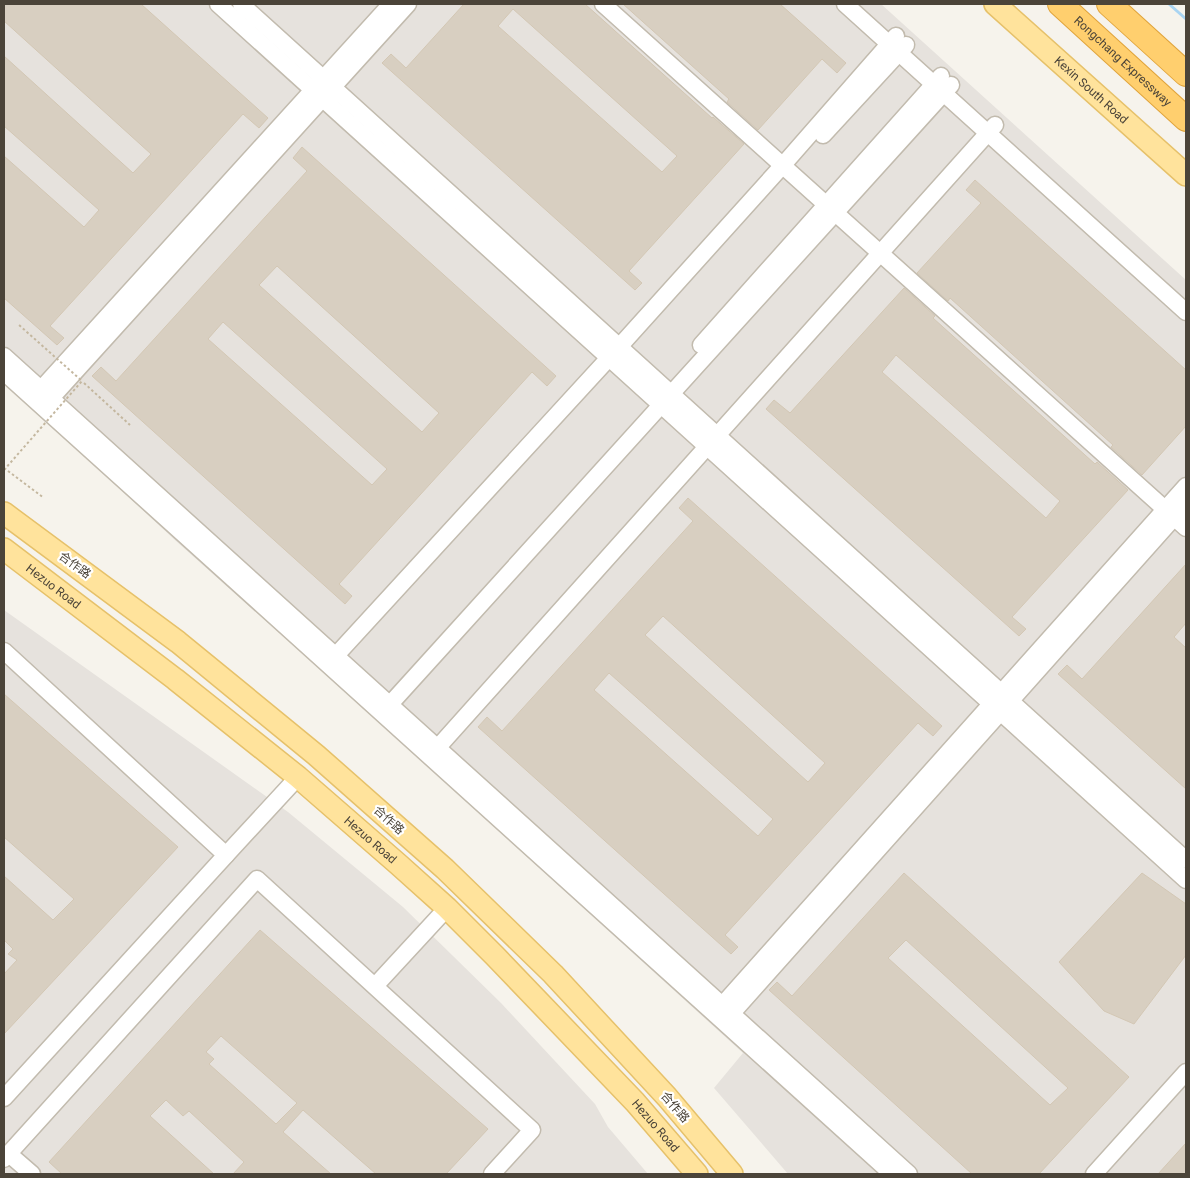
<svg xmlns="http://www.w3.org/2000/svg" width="1190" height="1178" font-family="Roboto,'Noto Sans SC',sans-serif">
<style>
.industrial{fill:#e6e2dd}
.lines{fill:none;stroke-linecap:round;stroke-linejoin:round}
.stream{stroke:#a9d4f2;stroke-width:3}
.building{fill:#d8cfc1;stroke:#d3c7b4;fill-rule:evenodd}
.minor-casing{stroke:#c2bbae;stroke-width:19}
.major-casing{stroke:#e6c16a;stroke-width:24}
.highway-casing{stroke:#e0a43c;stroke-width:26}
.path{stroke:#c4b79f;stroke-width:2;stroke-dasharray:2.5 2.5;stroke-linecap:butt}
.minor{stroke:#fff;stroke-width:16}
.major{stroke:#ffe39c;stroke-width:21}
.highway{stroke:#ffcf6e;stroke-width:24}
.path-bridge{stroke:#c4b79f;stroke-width:2;stroke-dasharray:2.5 2.5;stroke-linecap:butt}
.labels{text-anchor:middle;stroke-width:4.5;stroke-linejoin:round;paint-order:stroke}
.street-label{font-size:12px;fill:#4b4439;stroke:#fff}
</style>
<rect width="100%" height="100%" fill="#f6f3ec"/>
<g class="industrial">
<path d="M 4,4 L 881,4 L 1186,280 L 1186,1174 L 788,1174 L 714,1088 L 743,1053 L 348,694 L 176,541 L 7,384 L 4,383 Z"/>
<path d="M 4,610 L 288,812 L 403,907 L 501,1003 L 595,1104 L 608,1127 L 648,1174 L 4,1174 Z"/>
</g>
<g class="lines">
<path class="stream" d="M 1169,4 L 1186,19"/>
</g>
<g class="building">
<path d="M 4,4 L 141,4 L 268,118 L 259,128 L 243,114 L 50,326 L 64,338 L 57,345 L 4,298 L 4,156 L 84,227 L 99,210 L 4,126 L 4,56 L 133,173 L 151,154 L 4,21 Z"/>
<path d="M 464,4 L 585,4 L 712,118 L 713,117 L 744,144 L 629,271 L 642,283 L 635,290 L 382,63 L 391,54 L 406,68 ZM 513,9 L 677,156 L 662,172 L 498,26 Z"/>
<path d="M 623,4 L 780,4 L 846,63 L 837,73 L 822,59 L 758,130 L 727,102 L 729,99 Z"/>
<path d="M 302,147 L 556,376 L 547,386 L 532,372 L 339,584 L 352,596 L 345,604 L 92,376 L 101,367 L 116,381 L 307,171 L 293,158 ZM 277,266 L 439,413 L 422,432 L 259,285 ZM 223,322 L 387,469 L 372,485 L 208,339 Z"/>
<path d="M 975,180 L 1186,370 L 1186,426 L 1142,475 L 1111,447 L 1113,445 L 950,298 L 948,301 L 917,273 L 981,203 L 966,190 Z"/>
<path d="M 904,288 L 935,316 L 933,318 L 1095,464 L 1097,462 L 1128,490 L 1012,617 L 1026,629 L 1019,636 L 766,409 L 774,400 L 790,413 ZM 896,355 L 1060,501 L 1046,518 L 882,372 Z"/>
<path d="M 688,498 L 942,726 L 933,736 L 918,723 L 725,935 L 738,947 L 731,954 L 478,727 L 487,717 L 502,731 L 693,521 L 679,508 ZM 663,616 L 825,763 L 808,782 L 645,635 ZM 609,673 L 773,819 L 758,836 L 594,690 Z"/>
<path d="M 1186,564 L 1186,623 L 1174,637 L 1186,648 L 1186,789 L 1058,674 L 1067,665 L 1082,679 Z"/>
<path d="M 4,694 L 178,847 L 4,1034 L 4,974 L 17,960 L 8,954 L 13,949 L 4,940 L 4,876 L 53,920 L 74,899 L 4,837 Z"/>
<path d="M 904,873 L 1129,1077 L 1039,1174 L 972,1174 L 769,990 L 777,982 L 792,996 ZM 906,940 L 1068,1088 L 1050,1105 L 888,958 Z"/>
<path d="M 1142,873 L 1186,904 L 1186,955 L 1134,1024 L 1104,1011 L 1059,962 Z"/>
<path d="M 260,930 L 488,1129 L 446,1174 L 376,1174 L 303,1110 L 283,1132 L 331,1174 L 233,1174 L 244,1162 L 189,1111 L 183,1116 L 166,1100 L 150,1116 L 214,1174 L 62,1174 L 49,1162 ZM 221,1036 L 297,1103 L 276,1124 L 209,1064 L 214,1059 L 206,1052 Z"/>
<path d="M 1186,1143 L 1186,1174 L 1158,1174 Z"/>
</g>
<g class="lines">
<defs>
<g id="minor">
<path d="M 218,4 L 1186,880"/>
<path d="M 241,4 L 1186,860"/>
<path d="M 603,4 L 1186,528"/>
<path d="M 845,4 L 1186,312"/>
<path d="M 823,135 L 906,45"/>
<path d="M 701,345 L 941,76"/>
<path d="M 4,356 L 909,1174"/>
<path d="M 4,372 L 892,1174"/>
<path d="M 35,396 L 391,4"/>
<path d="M 44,406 L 408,4"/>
<path d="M 4,651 L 226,855 L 4,1098"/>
<path d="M 329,663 L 619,347 L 783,165 L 896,36"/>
<path d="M 383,712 L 951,85"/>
<path d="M 431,755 L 995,125"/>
<path d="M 226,855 L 298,777"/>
<path d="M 375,986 L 447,908"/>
<path d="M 716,1012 L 1186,486"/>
<path d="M 725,1021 L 1186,504"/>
<path d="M 9,1154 L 32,1174"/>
<path d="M 4,1159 L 257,879 L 532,1130 L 492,1174"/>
<path d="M 1094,1174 L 1186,1072"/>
</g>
<g id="major">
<path id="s1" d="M 995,4 L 1186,175"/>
<path d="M 4,513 L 178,642 L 316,755 L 445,869 L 553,974 L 667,1097 L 732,1174"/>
<path id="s2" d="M 4,549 L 175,679 L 298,777 L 398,864 L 447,908 L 495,956 L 635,1102 L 697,1174"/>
</g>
<g id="highway">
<path id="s3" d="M 1060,4 L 1186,119"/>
<path d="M 1109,4 L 1186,74"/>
</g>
</defs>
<use href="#minor" class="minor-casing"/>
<use href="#major" class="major-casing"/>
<use href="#highway" class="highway-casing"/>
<g class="path">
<path d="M 84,383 L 130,425"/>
<path d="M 4,468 L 44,498"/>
</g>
<use href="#minor" class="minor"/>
<use href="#major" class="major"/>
<use href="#highway" class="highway"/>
<path class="path-bridge" d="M 4,470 L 82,381 L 19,325"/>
</g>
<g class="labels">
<g class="street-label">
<text dy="4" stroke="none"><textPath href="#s3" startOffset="85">Rongchang Expressway</textPath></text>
<text dy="4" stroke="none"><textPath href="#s1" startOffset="129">Kexin South Road</textPath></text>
<text transform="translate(75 565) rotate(36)" y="4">合作路</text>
<text dy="4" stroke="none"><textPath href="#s2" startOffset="62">Hezuo Road</textPath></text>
<text transform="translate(389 820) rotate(42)" y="4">合作路</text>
<text dy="4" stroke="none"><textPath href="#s2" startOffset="468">Hezuo Road</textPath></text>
<text transform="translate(675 1107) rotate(49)" y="4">合作路</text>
<text dy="4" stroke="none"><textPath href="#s2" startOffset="872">Hezuo Road</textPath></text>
</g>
</g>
<rect width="1190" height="1178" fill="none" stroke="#4b4439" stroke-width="10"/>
</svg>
